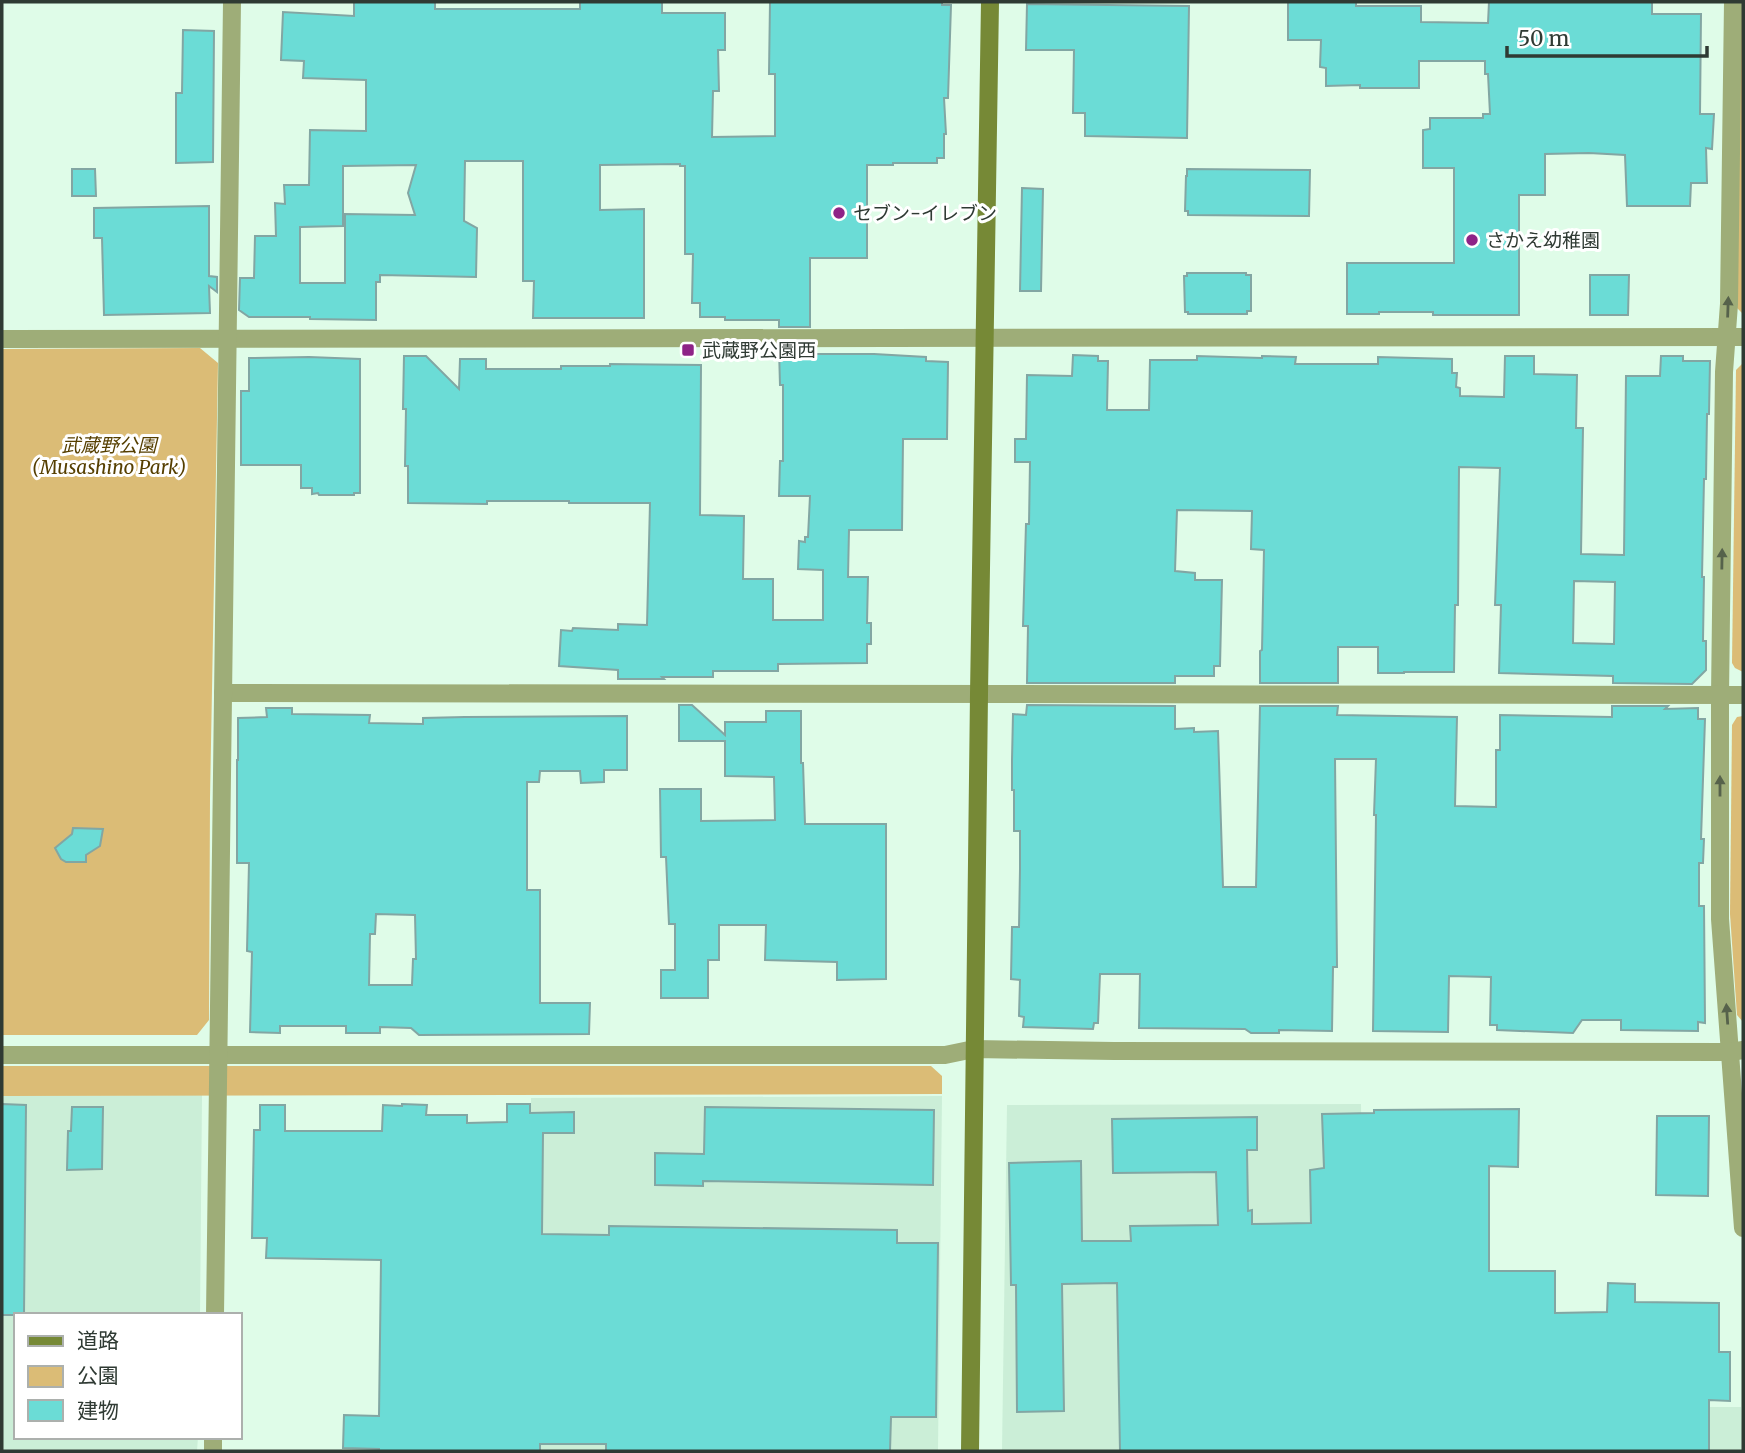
<svg xmlns="http://www.w3.org/2000/svg" width="1745" height="1453" font-family="Merriweather,'Noto Sans JP',serif">
<style>
.built{fill:#cbeed7}
.green{fill:#dbbc76}
.building{fill:#6bdcd6;stroke:#82a6a3;stroke-width:2;fill-rule:evenodd}
.lines{fill:none;stroke-linecap:round;stroke-linejoin:round}
.street{stroke:#9ead78;stroke-width:18}
.secondary{stroke:#768936;stroke-width:18}
.oneway{fill:#56624b}
.poi-dot{fill:#8e2387;stroke:#fff;stroke-width:2.5}
.labels{text-anchor:middle;stroke-width:6;stroke-linejoin:round;paint-order:stroke}
.poi-label{font-size:19px;fill:#2f3a33;stroke:#fff;text-anchor:start}
.park-label{font-size:19px;font-style:italic;fill:#563f00;stroke:#fff}
</style>
<rect width="100%" height="100%" fill="#dffce8"/>
<g class="built">
<path d="M 202,1095 L 200,1315 L 16,1315 L 16,1437 L 198,1437 L 197,1451 L 2,1451 L 2,1096 Z"/>
<path d="M 942,1096 L 938,1451 L 528,1451 L 531,1098 Z"/>
<path d="M 1361,1104 L 1366,1451 L 1002,1451 L 1007,1105 Z"/>
<path d="M 1587,1407 L 1741,1407 L 1743,1451 L 1587,1451 Z"/>
</g>
<g class="green">
<path d="M 1743,5 L 1743,314 L 1737,308 L 1741,8 Z"/>
<path d="M 200,348 L 218,363 L 210,799 L 209,1020 L 197,1035 L 2,1035 L 2,349 Z"/>
<path d="M 1743,363 L 1743,672 L 1735,668 L 1732,663 L 1736,370 Z"/>
<path d="M 1743,716 L 1743,1022 L 1737,1015 L 1730,914 L 1732,725 L 1737,717 Z"/>
<path d="M 2,1066 L 931,1066 L 942,1076 L 942,1094 L 2,1096 Z"/>
</g>
<g class="building">
<path d="M 354,2 L 435,2 L 435,9 L 580,9 L 580,2 L 662,2 L 662,13 L 725,13 L 725,50 L 718,50 L 719,91 L 713,91 L 712,137 L 775,136 L 775,74 L 769,74 L 770,2 L 942,2 L 942,5 L 951,5 L 948,98 L 944,98 L 946,134 L 944,134 L 944,158 L 937,158 L 937,163 L 893,163 L 893,165 L 867,165 L 867,258 L 810,258 L 810,327 L 779,327 L 779,320 L 725,320 L 725,317 L 700,317 L 700,303 L 692,303 L 693,254 L 685,254 L 685,166 L 680,166 L 680,164 L 600,165 L 600,210 L 644,209 L 644,318 L 533,318 L 534,281 L 523,281 L 523,161 L 465,161 L 464,221 L 477,228 L 476,277 L 380,275 L 380,282 L 376,282 L 376,320 L 310,319 L 310,317 L 249,317 L 239,310 L 240,278 L 254,278 L 255,236 L 276,236 L 275,203 L 285,204 L 284,185 L 309,185 L 310,130 L 366,131 L 366,80 L 303,78 L 304,61 L 281,60 L 283,12 L 354,16 ZM 416,165 L 408,193 L 415,215 L 345,214 L 345,283 L 300,283 L 300,227 L 343,226 L 343,166 Z"/>
<path d="M 1288,2 L 1356,2 L 1356,6 L 1421,6 L 1421,22 L 1488,23 L 1489,2 L 1652,2 L 1652,14 L 1701,14 L 1700,114 L 1714,114 L 1712,149 L 1706,148 L 1707,183 L 1691,183 L 1690,206 L 1627,206 L 1625,155 L 1589,153 L 1545,154 L 1545,195 L 1519,195 L 1519,315 L 1433,315 L 1433,312 L 1379,312 L 1379,314 L 1347,314 L 1347,263 L 1454,263 L 1454,168 L 1423,168 L 1423,130 L 1430,129 L 1430,118 L 1483,118 L 1483,114 L 1490,114 L 1488,74 L 1485,74 L 1485,61 L 1419,61 L 1419,88 L 1360,88 L 1360,85 L 1326,86 L 1326,68 L 1320,67 L 1321,40 L 1288,40 Z"/>
<path d="M 1027,4 L 1189,6 L 1187,138 L 1085,136 L 1085,113 L 1073,113 L 1074,50 L 1026,50 Z"/>
<path d="M 183,30 L 214,31 L 213,162 L 176,163 L 176,93 L 182,93 Z"/>
<path d="M 72,169 L 95,169 L 96,196 L 72,196 Z"/>
<path d="M 1187,169 L 1310,170 L 1309,216 L 1188,215 L 1188,211 L 1185,211 L 1186,176 L 1187,176 Z"/>
<path d="M 1022,188 L 1043,189 L 1041,291 L 1020,291 Z"/>
<path d="M 209,206 L 209,276 L 217,277 L 217,292 L 209,286 L 210,313 L 104,315 L 102,238 L 94,238 L 94,208 Z"/>
<path d="M 1187,273 L 1246,273 L 1246,275 L 1251,275 L 1251,311 L 1247,311 L 1247,314 L 1188,314 L 1188,312 L 1185,312 L 1184,276 L 1187,276 Z"/>
<path d="M 1590,275 L 1629,275 L 1628,315 L 1590,315 Z"/>
<path d="M 779,349 L 811,349 L 811,354 L 874,354 L 926,357 L 926,361 L 948,362 L 947,439 L 903,439 L 902,530 L 849,530 L 848,577 L 868,577 L 867,623 L 871,623 L 871,644 L 867,644 L 867,663 L 778,664 L 778,671 L 713,671 L 713,677 L 662,677 L 664,679 L 618,679 L 618,670 L 559,666 L 561,630 L 572,631 L 573,628 L 618,630 L 618,624 L 647,625 L 650,503 L 569,503 L 569,501 L 487,501 L 487,504 L 408,503 L 408,466 L 405,466 L 406,409 L 403,409 L 404,356 L 426,356 L 459,389 L 460,359 L 486,359 L 486,369 L 561,369 L 561,366 L 610,366 L 610,364 L 701,365 L 700,515 L 744,516 L 743,579 L 773,579 L 773,620 L 823,620 L 823,570 L 798,569 L 799,541 L 805,542 L 805,537 L 808,537 L 810,496 L 779,496 L 780,461 L 783,461 L 783,385 L 780,385 Z"/>
<path d="M 1073,355 L 1098,356 L 1098,361 L 1108,361 L 1107,410 L 1149,410 L 1150,360 L 1197,360 L 1197,356 L 1262,358 L 1262,356 L 1296,357 L 1295,364 L 1378,364 L 1378,357 L 1452,359 L 1452,373 L 1457,373 L 1456,387 L 1460,388 L 1460,396 L 1504,397 L 1505,356 L 1534,356 L 1534,374 L 1577,375 L 1576,428 L 1583,428 L 1581,554 L 1624,555 L 1626,376 L 1660,376 L 1661,356 L 1683,356 L 1683,361 L 1710,361 L 1709,414 L 1707,414 L 1706,479 L 1704,479 L 1702,577 L 1704,577 L 1703,641 L 1706,641 L 1706,670 L 1692,684 L 1613,683 L 1613,676 L 1499,673 L 1501,605 L 1495,605 L 1500,468 L 1459,467 L 1458,605 L 1455,605 L 1454,672 L 1404,672 L 1404,673 L 1378,673 L 1378,647 L 1338,647 L 1338,683 L 1260,683 L 1260,651 L 1262,650 L 1264,550 L 1251,549 L 1252,511 L 1177,510 L 1175,571 L 1195,573 L 1195,580 L 1222,580 L 1220,666 L 1214,666 L 1214,676 L 1175,676 L 1175,683 L 1027,683 L 1028,626 L 1023,626 L 1026,524 L 1029,524 L 1030,462 L 1015,462 L 1015,439 L 1026,439 L 1027,375 L 1072,376 ZM 1574,581 L 1615,582 L 1614,644 L 1573,643 Z"/>
<path d="M 309,357 L 360,359 L 360,493 L 354,493 L 354,495 L 319,495 L 318,493 L 312,494 L 312,488 L 301,488 L 301,465 L 241,465 L 241,391 L 249,391 L 249,358 Z"/>
<path d="M 679,705 L 692,705 L 725,735 L 725,722 L 766,722 L 766,711 L 801,711 L 801,763 L 803,763 L 805,824 L 886,824 L 886,979 L 837,980 L 837,962 L 765,960 L 766,925 L 719,925 L 719,960 L 708,960 L 708,998 L 661,998 L 661,970 L 675,970 L 675,924 L 669,924 L 666,857 L 661,857 L 660,789 L 701,789 L 701,821 L 775,820 L 774,777 L 725,776 L 725,741 L 679,741 Z"/>
<path d="M 1027,705 L 1175,706 L 1175,729 L 1194,728 L 1194,732 L 1218,731 L 1223,887 L 1256,887 L 1260,706 L 1338,706 L 1337,715 L 1457,717 L 1455,806 L 1496,807 L 1496,750 L 1500,750 L 1500,715 L 1612,717 L 1612,706 L 1668,706 L 1665,709 L 1698,708 L 1698,719 L 1705,719 L 1701,839 L 1704,839 L 1703,863 L 1699,863 L 1699,906 L 1704,906 L 1705,1023 L 1698,1022 L 1698,1031 L 1621,1030 L 1621,1020 L 1582,1020 L 1573,1033 L 1497,1030 L 1497,1025 L 1490,1025 L 1491,977 L 1449,976 L 1448,1032 L 1373,1031 L 1376,815 L 1374,815 L 1376,759 L 1335,759 L 1337,967 L 1333,967 L 1332,1031 L 1279,1030 L 1279,1033 L 1251,1033 L 1245,1029 L 1139,1028 L 1140,974 L 1100,974 L 1098,1023 L 1094,1023 L 1093,1029 L 1023,1027 L 1024,1017 L 1019,1016 L 1020,980 L 1011,979 L 1012,927 L 1019,927 L 1020,869 L 1020,831 L 1014,831 L 1014,790 L 1012,790 L 1012,760 L 1013,714 L 1026,715 Z"/>
<path d="M 266,708 L 292,708 L 292,714 L 370,715 L 369,723 L 423,724 L 423,718 L 465,717 L 627,716 L 627,770 L 604,770 L 604,782 L 581,783 L 580,771 L 540,771 L 539,782 L 527,782 L 527,890 L 540,890 L 540,1003 L 590,1003 L 589,1034 L 419,1035 L 411,1028 L 380,1027 L 380,1033 L 346,1033 L 346,1026 L 280,1026 L 280,1033 L 250,1032 L 252,952 L 247,951 L 249,863 L 237,863 L 237,760 L 238,760 L 238,718 L 267,717 ZM 376,914 L 415,915 L 416,959 L 413,959 L 412,985 L 369,985 L 370,934 L 375,934 Z"/>
<path d="M 73,828 L 103,829 L 100,846 L 86,855 L 86,862 L 66,862 L 61,859 L 55,848 L 72,834 Z"/>
<path d="M 2,1104 L 26,1105 L 24,1315 L 2,1315 Z"/>
<path d="M 402,1104 L 427,1105 L 426,1115 L 467,1115 L 467,1123 L 507,1122 L 507,1104 L 530,1104 L 530,1113 L 574,1112 L 574,1133 L 543,1133 L 542,1234 L 609,1235 L 609,1226 L 897,1230 L 897,1243 L 938,1243 L 936,1417 L 891,1417 L 890,1451 L 606,1451 L 606,1444 L 540,1444 L 540,1451 L 379,1451 L 379,1449 L 343,1448 L 344,1415 L 379,1416 L 381,1260 L 266,1258 L 267,1238 L 252,1238 L 254,1130 L 260,1130 L 260,1105 L 285,1105 L 285,1131 L 382,1131 L 383,1105 L 402,1106 Z"/>
<path d="M 72,1107 L 103,1107 L 102,1169 L 67,1170 L 68,1131 L 71,1131 Z"/>
<path d="M 705,1107 L 934,1110 L 933,1185 L 703,1181 L 703,1186 L 655,1185 L 655,1153 L 704,1154 Z"/>
<path d="M 1519,1109 L 1518,1167 L 1489,1166 L 1489,1271 L 1555,1271 L 1555,1313 L 1607,1312 L 1608,1283 L 1635,1284 L 1635,1302 L 1719,1303 L 1719,1352 L 1730,1352 L 1730,1401 L 1709,1400 L 1709,1451 L 1120,1451 L 1117,1283 L 1062,1284 L 1064,1411 L 1017,1412 L 1016,1285 L 1011,1285 L 1009,1163 L 1081,1161 L 1082,1241 L 1131,1241 L 1130,1226 L 1218,1225 L 1216,1172 L 1113,1173 L 1112,1119 L 1257,1117 L 1257,1150 L 1247,1150 L 1248,1211 L 1252,1210 L 1252,1224 L 1311,1223 L 1310,1170 L 1324,1168 L 1322,1114 L 1374,1113 L 1374,1110 Z"/>
<path d="M 1657,1116 L 1709,1116 L 1708,1196 L 1656,1195 Z"/>
</g>
<g class="lines">
<g class="street">
<path d="M 1733,2 L 1729,304 L 1724,372 L 1720,696 L 1720,919 L 1743,1228"/>
<path d="M 2,339 L 1743,337"/>
<path d="M 223,693 L 1743,695"/>
<path d="M 2,1055 L 945,1055 L 974,1049 L 1114,1051 L 1730,1052 L 1743,1050"/>
<path d="M 215,1315 L 232,2"/>
<path d="M 213,1451 L 213,1437"/>
</g>
<path class="secondary" d="M 970,1451 L 979,694 L 990,2"/>
</g>
<defs><path id="oneway-solid" d="M-6-.8H1V-3.2L6.5 0L1 3.2V.8H-6Z" transform="scale(1.75)"/></defs>
<g class="oneway">
<use href="#oneway-solid" transform="translate(1728 307) rotate(-88)"/>
<use href="#oneway-solid" transform="translate(1722 559) rotate(-89)"/>
<use href="#oneway-solid" transform="translate(1720 786) rotate(-90)"/>
<use href="#oneway-solid" transform="translate(1727 1014) rotate(-94)"/>
</g>
<g class="poi-dot">
<circle cx="839" cy="213" r="7"/>
<circle cx="1472" cy="240" r="7"/>
<rect x="681" y="343" width="14" height="14" rx="3.5"/>
</g>
<g class="labels">
<g class="poi-label">
<text x="853" y="220">セブン-イレブン</text>
<text x="1486" y="247">さかえ幼稚園</text>
<text x="702" y="357">武蔵野公園西</text>
</g>
<g class="park-label">
<text x="109" y="452">武蔵野公園<tspan x="109" dy="22">(Musashino Park)</tspan></text>
</g>
</g>
<rect width="1745" height="1453" fill="none" stroke="#2f3a33" stroke-width="7"/>
<rect x="14" y="1313" width="228" height="126" fill="#ffffff" stroke="#acb0ad" stroke-width="2"/>
<rect x="28" y="1336" width="35" height="10" fill="#768936" stroke="#acb0ad" stroke-width="2"/>
<text x="77" y="1348" font-size="21" fill="#2f3a33">道路</text>
<rect x="28" y="1366" width="35" height="21" fill="#dbbc76" stroke="#acb0ad" stroke-width="2"/>
<text x="77" y="1383" font-size="21" fill="#2f3a33">公園</text>
<rect x="28" y="1400" width="35" height="21" fill="#6bdcd6" stroke="#acb0ad" stroke-width="2"/>
<text x="77" y="1418" font-size="21" fill="#2f3a33">建物</text>
<path d="M1507 46v10h200v-10" fill="none" stroke="#2f3a33" stroke-width="3.5"/>
<text x="1518" y="46" font-size="21" fill="#2f3a33" stroke="#ffffff" stroke-width="5" paint-order="stroke">50 m</text>
</svg>
